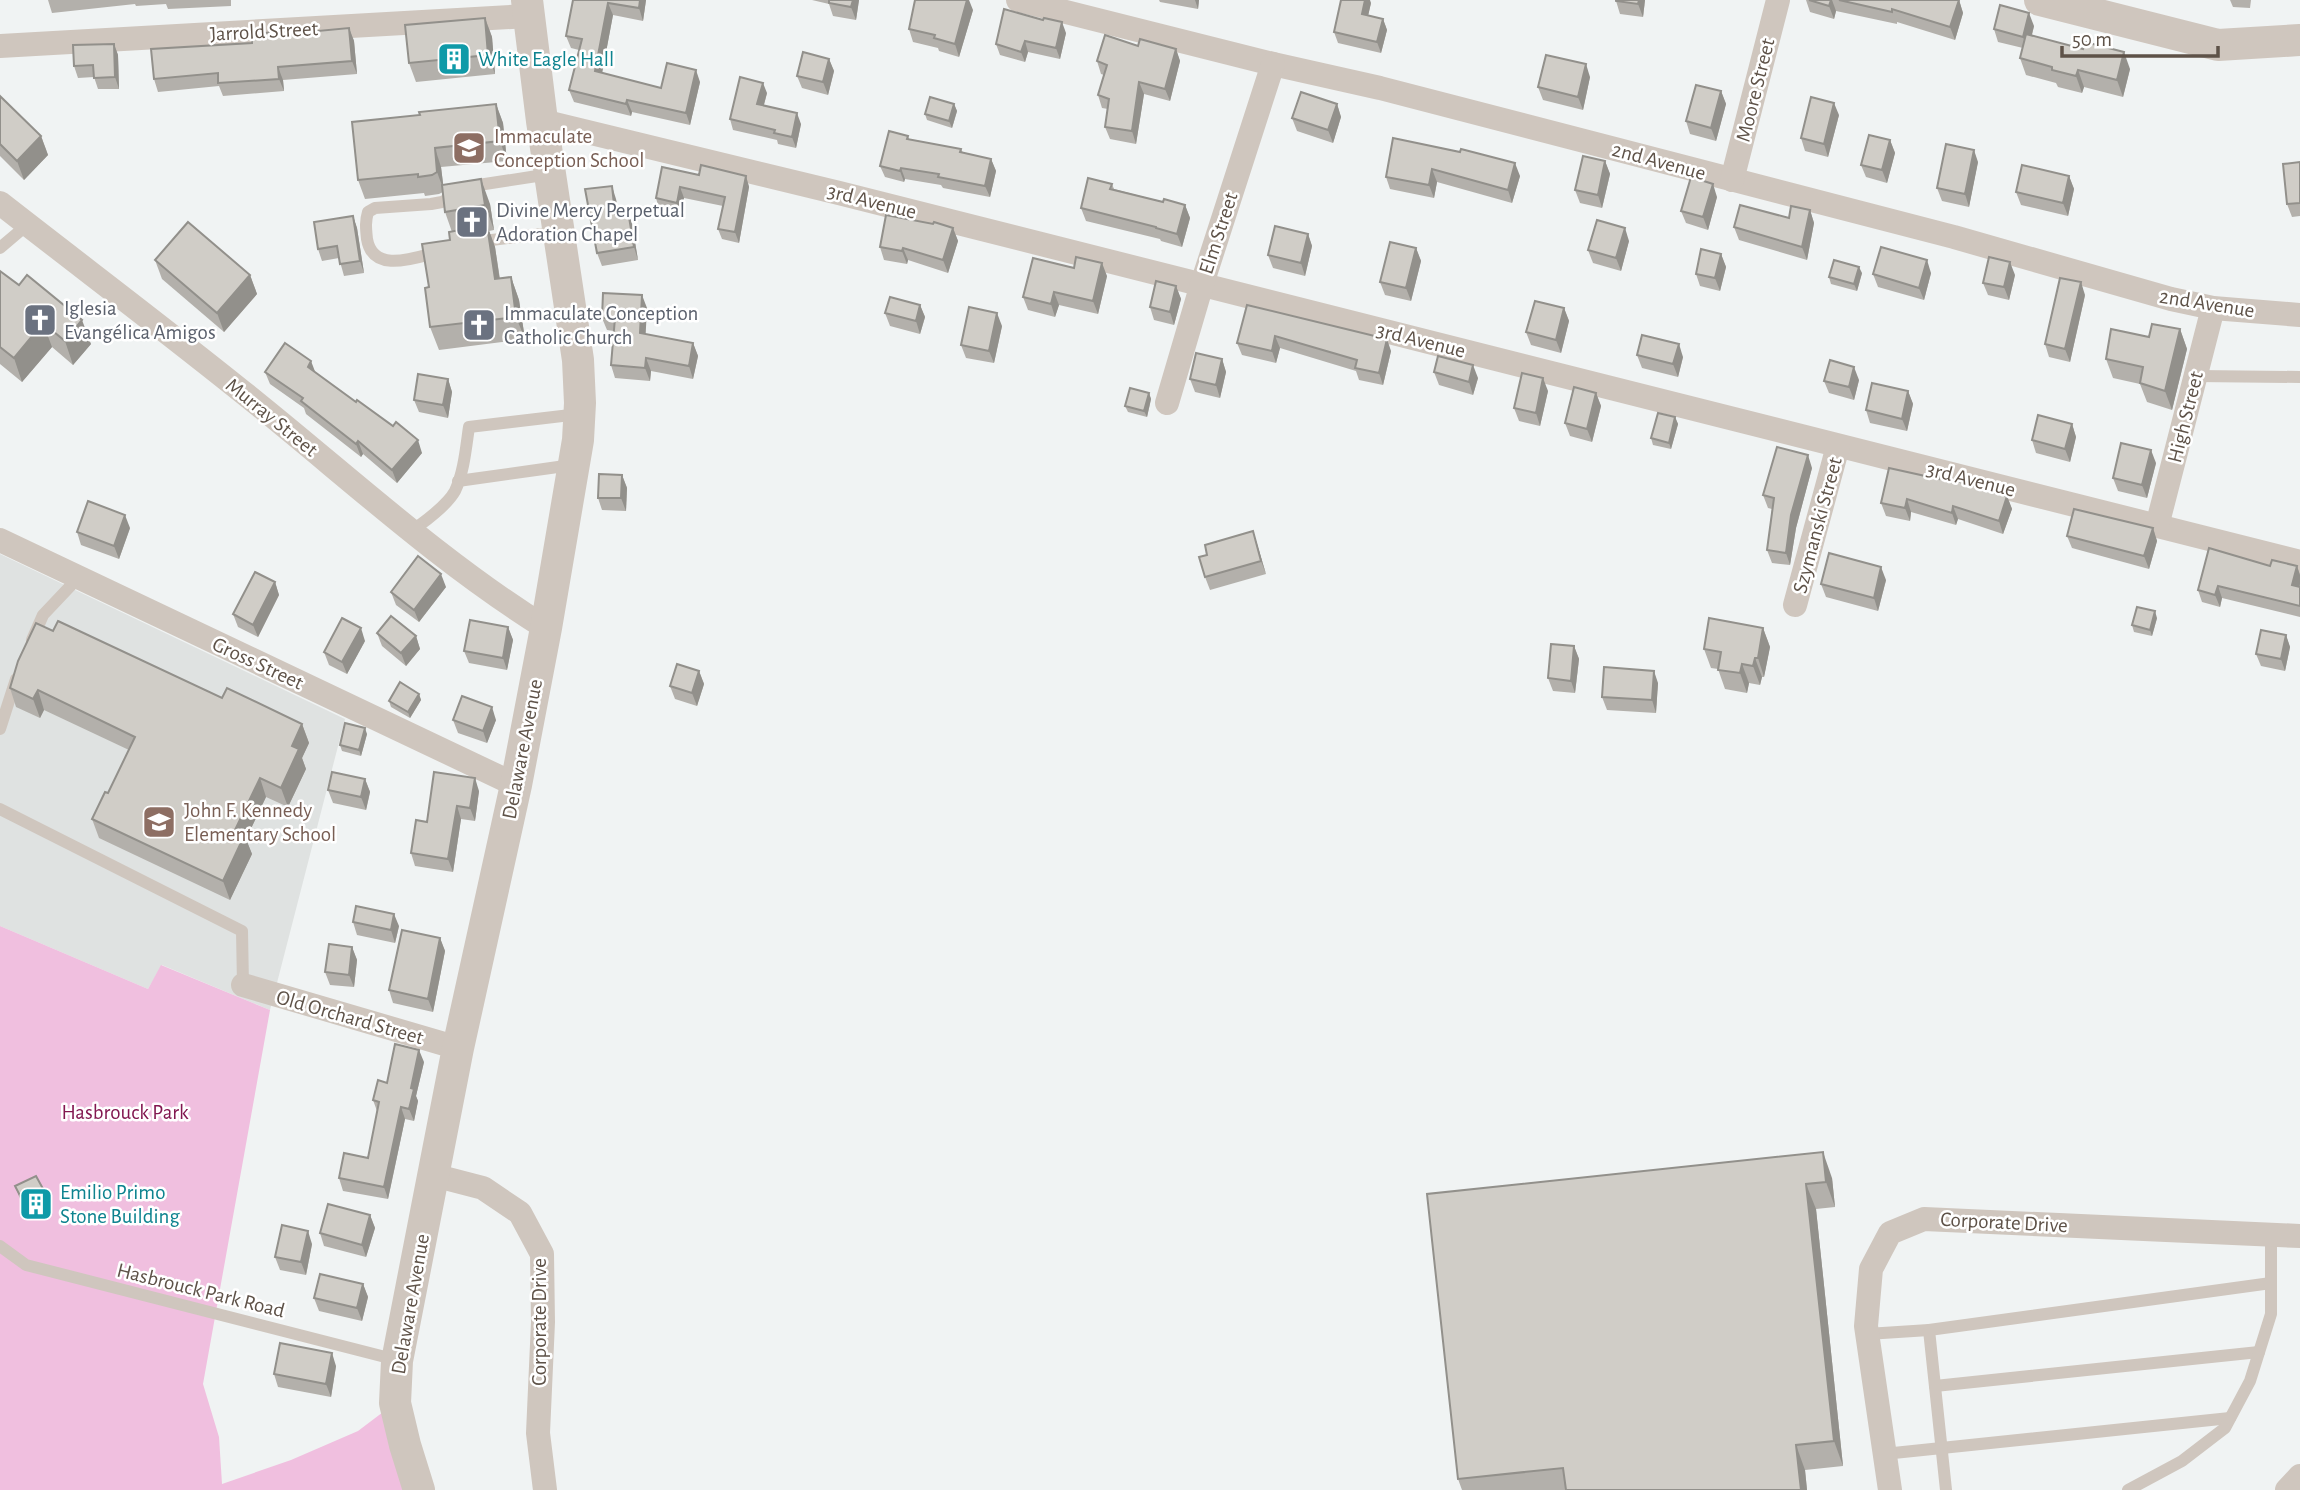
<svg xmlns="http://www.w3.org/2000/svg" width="2300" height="1490" font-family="'Alegreya Sans',sans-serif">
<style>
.education{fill:#dfe2e1}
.green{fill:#f0bfdf}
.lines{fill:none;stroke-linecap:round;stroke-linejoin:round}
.service{stroke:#cfc6be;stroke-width:12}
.minor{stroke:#cfc6be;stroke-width:24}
.tertiary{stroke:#cfc6be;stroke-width:32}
.wall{fill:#b3b0ab}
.shaded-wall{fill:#92908b}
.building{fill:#d0cdc7;stroke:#92908b;stroke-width:2}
.labels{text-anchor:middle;stroke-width:5;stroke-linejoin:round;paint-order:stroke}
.street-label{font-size:21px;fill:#5e5248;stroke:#fff}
.culture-label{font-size:21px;fill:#0d838f;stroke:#fff;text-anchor:start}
.education-label{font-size:21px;fill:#785e54;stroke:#fff;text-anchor:start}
.worship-label{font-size:21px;fill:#5b616d;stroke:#fff;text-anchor:start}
.park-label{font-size:21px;fill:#821750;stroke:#fff}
</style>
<rect width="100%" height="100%" fill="#f0f3f3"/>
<path class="education" d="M 0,554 L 345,719 L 270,1010 L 162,965 L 148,989 L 0,926 Z"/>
<path class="green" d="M 0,926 L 148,989 L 161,965 L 270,1010 L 203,1384 L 219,1437 L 222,1484 L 291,1460 L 358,1431 L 395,1403 L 419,1490 L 0,1490 Z"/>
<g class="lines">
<g class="service">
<path d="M 475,242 L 558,232"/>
<path d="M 0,248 L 27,225"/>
<path d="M 438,252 C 414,258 373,274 367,239 C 366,229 365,222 368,212 L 375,208 L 431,204 L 442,202 L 472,186 L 550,174"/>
<path d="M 2196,376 L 2300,377"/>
<path d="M 458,481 L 572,465"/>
<path d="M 410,531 C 423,524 448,504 455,491 C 464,472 466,447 469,427 L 579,414"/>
<path d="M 32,640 L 43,615 L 78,578"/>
<path d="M 0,729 L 16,679"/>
<path d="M 0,809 L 242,931 L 243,985"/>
<path d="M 0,1246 L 26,1265 L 397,1360"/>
<path d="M 1867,1334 L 1929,1330"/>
<path d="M 1935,1386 L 2259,1352"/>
<path d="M 1884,1454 L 2230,1418"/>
<path d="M 1946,1490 L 1929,1330 L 2271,1283"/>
<path d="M 2128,1490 L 2182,1461 L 2225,1428 L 2250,1381 L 2271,1314 L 2271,1235"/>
</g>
<g class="minor">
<path d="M 1018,0 L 1273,64 L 1380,88 L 1954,237 L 2171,299 L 2213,308 L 2300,315"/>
<path d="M 0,46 L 528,16"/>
<path d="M 542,121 L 839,193 L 2300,562"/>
<path d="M 1732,180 L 1778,0"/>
<path d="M 0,203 C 87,271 175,337 260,406 C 354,482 443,564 546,628"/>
<path d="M 1167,403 L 1202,284 L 1273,64"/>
<path d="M 2157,526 L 2213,308"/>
<path d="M 0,540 L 516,785"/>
<path d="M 1795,605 L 1838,446"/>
<path d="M 243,985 L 458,1048"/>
<path d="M 433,1175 L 483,1188 L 520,1213 L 542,1254 L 543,1322 L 538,1433 L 545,1490"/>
<path d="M 1890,1490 L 1866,1326 L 1871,1269 L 1890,1233 L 1924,1219 L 2300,1236"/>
<path d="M 2287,1490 L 2300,1476"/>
</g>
<g class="tertiary">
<path d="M 2040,0 L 2218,45 L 2300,40"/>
<path d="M 419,1490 L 405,1445 L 395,1403 L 397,1361 L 458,1048 L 516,785 L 546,628 L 578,440 L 580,403 L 578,360 L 542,121 L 527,0"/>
</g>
</g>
<g class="wall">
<path d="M 48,0 L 231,0 L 231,6 L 168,9 L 166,4 L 136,6 L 135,4 L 52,13 Z"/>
<path d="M 573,0 L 646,0 L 643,21 L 613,15 L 602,73 L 661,88 L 700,82 L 690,125 L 632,112 L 631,116 L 574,102 L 569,90 L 579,50 L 571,48 L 566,36 Z"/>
<path d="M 812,0 L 859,0 L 856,20 L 833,16 L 829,4 Z"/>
<path d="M 1159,0 L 1199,0 L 1198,9 L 1160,2 Z"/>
<path d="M 1645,0 L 1643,17 L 1620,14 L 1616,1 Z"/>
<path d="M 1806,0 L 1959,0 L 1963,13 L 1955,40 L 1897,22 L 1897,24 L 1836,11 L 1834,19 L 1810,12 Z"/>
<path d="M 2230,0 L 2251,0 L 2250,8 L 2233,7 Z"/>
<path d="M 1371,3 L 1368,15 L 1383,19 L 1387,30 L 1381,53 L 1338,43 L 1334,32 Z"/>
<path d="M 973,10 L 959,57 L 939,51 L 938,48 L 913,42 L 909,29 Z"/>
<path d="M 485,18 L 492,37 L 495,74 L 416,82 L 409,63 Z"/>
<path d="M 2034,26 L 2032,35 L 2130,69 L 2123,97 L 2084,87 L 2082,93 L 2058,87 L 2056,83 L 2026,75 L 2020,58 L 2023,48 L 1998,42 L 1994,29 Z"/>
<path d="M 349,28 L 354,41 L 357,74 L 283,80 L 284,91 L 223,96 L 219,86 L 158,92 L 154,79 L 252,43 L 276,32 L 277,35 Z"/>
<path d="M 1066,33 L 1060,59 L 1028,52 L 1025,62 L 1000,55 L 996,44 Z"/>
<path d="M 114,44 L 118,55 L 119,89 L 98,89 L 94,77 L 78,78 L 74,66 Z"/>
<path d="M 1138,46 L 1176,49 L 1180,61 L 1170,101 L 1144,94 L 1136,144 L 1110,139 L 1105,127 L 1108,109 L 1102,108 L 1098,95 L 1104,75 L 1101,74 L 1097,61 Z"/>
<path d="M 829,59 L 834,71 L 828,95 L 802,88 L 797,76 Z"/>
<path d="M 1590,77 L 1583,110 L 1543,100 L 1538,87 Z"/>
<path d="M 1721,91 L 1726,104 L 1716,141 L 1690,134 L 1686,121 Z"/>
<path d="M 767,93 L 764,105 L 801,124 L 796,148 L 778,144 L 777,140 L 733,130 L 730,119 Z"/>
<path d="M 0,96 L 41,136 L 48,155 L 24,180 L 0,156 Z"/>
<path d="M 496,104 L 503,123 L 507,161 L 441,167 L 443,184 L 490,204 L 494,230 L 489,231 L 495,247 L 500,279 L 511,277 L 519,300 L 525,339 L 439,350 L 430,327 L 429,287 L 452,232 L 445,212 L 443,192 L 439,194 L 425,196 L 424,193 L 365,199 L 358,180 L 420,115 Z"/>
<path d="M 954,104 L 957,111 L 952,128 L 927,120 L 925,114 Z"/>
<path d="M 1337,104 L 1341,117 L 1333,143 L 1297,131 L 1292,118 Z"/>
<path d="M 1839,115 L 1828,157 L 1805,151 L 1801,138 Z"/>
<path d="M 908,136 L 909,139 L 961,149 L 963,153 L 991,159 L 996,171 L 990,197 L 943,188 L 941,185 L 905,179 L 904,182 L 885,177 L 880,166 Z"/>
<path d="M 1393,138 L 1520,176 L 1512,203 L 1437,182 L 1434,198 L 1390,189 L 1386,177 Z"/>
<path d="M 1890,140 L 1895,153 L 1887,183 L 1866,177 L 1861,165 Z"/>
<path d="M 1605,161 L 1610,174 L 1602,208 L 1580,203 L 1575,190 Z"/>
<path d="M 1978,162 L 1969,207 L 1942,201 L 1937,188 Z"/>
<path d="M 2300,162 L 2300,216 L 2292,217 L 2287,204 Z"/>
<path d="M 699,175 L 746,176 L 749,187 L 739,243 L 722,239 L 718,229 L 723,206 L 684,198 L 680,213 L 659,209 L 656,198 Z"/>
<path d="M 2069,176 L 2074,189 L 2068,216 L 2021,205 L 2016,192 Z"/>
<path d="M 1112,184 L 1114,189 L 1163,202 L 1185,205 L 1190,218 L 1182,247 L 1161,241 L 1160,239 L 1086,221 L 1081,208 Z"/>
<path d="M 1717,197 L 1708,230 L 1686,223 L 1681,211 Z"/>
<path d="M 616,199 L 618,213 L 632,224 L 638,260 L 602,266 L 597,253 Z"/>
<path d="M 1810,210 L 1814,223 L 1807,260 L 1739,240 L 1734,227 L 1789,218 Z"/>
<path d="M 353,216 L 357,228 L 364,273 L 344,276 L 339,258 L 322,261 L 318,249 Z"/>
<path d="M 953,228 L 958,241 L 948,273 L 908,260 L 907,264 L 884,260 L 880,247 Z"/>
<path d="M 1308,234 L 1312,246 L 1305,276 L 1273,268 L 1268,255 Z"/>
<path d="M 1629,241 L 1621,271 L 1593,263 L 1588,250 Z"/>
<path d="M 1416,248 L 1421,261 L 1411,301 L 1385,295 L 1380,282 Z"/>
<path d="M 1721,254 L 1726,267 L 1720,291 L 1700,286 L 1696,274 Z"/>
<path d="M 155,260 L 250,275 L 257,294 L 224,332 L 162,279 Z"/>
<path d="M 1074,268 L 1107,276 L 1098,314 L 1059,305 L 1055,317 L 1028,310 L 1023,297 Z"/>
<path d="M 0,271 L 91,344 L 73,365 L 52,347 L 22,382 L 0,364 Z"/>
<path d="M 1862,273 L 1857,291 L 1831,284 L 1829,277 Z"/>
<path d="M 1931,273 L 1924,300 L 1878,287 L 1873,274 Z"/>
<path d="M 2015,275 L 2009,300 L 1988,295 L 1983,283 Z"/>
<path d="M 1176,286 L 1181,299 L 1174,325 L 1154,320 L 1150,307 Z"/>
<path d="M 2085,295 L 2070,362 L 2049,357 L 2045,344 Z"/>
<path d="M 920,305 L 925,317 L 920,334 L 890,326 L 885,313 Z"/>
<path d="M 1247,305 L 1391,351 L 1383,385 L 1359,380 L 1356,371 L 1280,348 L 1276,363 L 1242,355 L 1237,343 Z"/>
<path d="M 647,308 L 645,334 L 693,343 L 698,356 L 693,379 L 651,371 L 650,381 L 615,378 L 611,365 L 614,331 L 607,330 L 602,318 Z"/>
<path d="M 1564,308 L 1569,321 L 1561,353 L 1531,345 L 1526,332 Z"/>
<path d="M 1002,326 L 994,363 L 966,358 L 961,345 Z"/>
<path d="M 2180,329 L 2187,349 L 2172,410 L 2147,402 L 2140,384 L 2113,378 L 2106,359 L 2149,337 Z"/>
<path d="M 1637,355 L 1683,357 L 1678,377 L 1642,368 Z"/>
<path d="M 1222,359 L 1226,372 L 1220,398 L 1195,392 L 1190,379 Z"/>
<path d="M 265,372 L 315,372 L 422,453 L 397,483 L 363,454 L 361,457 L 306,414 L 304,408 L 270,384 Z"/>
<path d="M 1434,372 L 1478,378 L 1473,395 L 1439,385 Z"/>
<path d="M 448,379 L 452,392 L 448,418 L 419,412 L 414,400 Z"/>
<path d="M 1859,380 L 1854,400 L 1829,393 L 1824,381 Z"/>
<path d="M 1548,391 L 1540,426 L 1519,421 L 1514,408 Z"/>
<path d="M 1908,391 L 1913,404 L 1907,431 L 1870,423 L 1866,410 Z"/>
<path d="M 1149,393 L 1151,399 L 1147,417 L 1128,412 L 1125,406 Z"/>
<path d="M 1596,393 L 1601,406 L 1592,442 L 1570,436 L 1565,423 Z"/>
<path d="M 1675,417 L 1678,424 L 1671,449 L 1653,445 L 1651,438 Z"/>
<path d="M 2072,424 L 2076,437 L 2070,462 L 2036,453 L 2032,440 Z"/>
<path d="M 2156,463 L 2147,498 L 2118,491 L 2113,478 Z"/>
<path d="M 1812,468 L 1796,528 L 1790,565 L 1772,563 L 1767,550 L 1772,509 L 1768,508 L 1763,495 Z"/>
<path d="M 1889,468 L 2007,496 L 2012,509 L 2003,534 L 1958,519 L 1956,525 L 1911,512 L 1910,521 L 1886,516 L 1881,503 Z"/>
<path d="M 622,475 L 627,488 L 626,511 L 602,510 L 598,498 Z"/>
<path d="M 130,528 L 119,559 L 81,545 L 77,532 Z"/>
<path d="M 2153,528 L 2157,541 L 2149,569 L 2072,548 L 2067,536 Z"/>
<path d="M 1253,531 L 1266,574 L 1210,590 L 1205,577 L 1207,555 Z"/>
<path d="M 2270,566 L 2297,566 L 2300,575 L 2300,621 L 2300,617 L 2222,598 L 2220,607 L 2202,602 L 2198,590 Z"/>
<path d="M 1886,580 L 1878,611 L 1826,597 L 1821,584 Z"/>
<path d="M 275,582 L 279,595 L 258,637 L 238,627 L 233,614 Z"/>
<path d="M 446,587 L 419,622 L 396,605 L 391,592 Z"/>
<path d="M 2157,618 L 2152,636 L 2134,632 L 2132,625 Z"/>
<path d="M 508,627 L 513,640 L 507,670 L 469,663 L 464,651 Z"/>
<path d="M 1763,628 L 1770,647 L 1764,677 L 1762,677 L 1760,685 L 1749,683 L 1747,693 L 1725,689 L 1718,669 L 1711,668 L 1704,649 Z"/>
<path d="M 53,631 L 222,698 L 302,724 L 309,743 L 302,758 L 306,769 L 288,807 L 266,797 L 246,839 L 252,854 L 230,900 L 99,838 L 92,819 L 108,793 L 129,750 L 44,710 L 40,718 L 16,707 L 10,688 Z"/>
<path d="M 377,633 L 416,636 L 420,649 L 406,666 L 382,646 Z"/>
<path d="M 2286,635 L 2290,647 L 2285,671 L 2261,666 L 2256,654 Z"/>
<path d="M 365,641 L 347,674 L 329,665 L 324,652 Z"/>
<path d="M 1574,646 L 1579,659 L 1575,693 L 1553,691 L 1548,678 Z"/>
<path d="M 699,671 L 704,684 L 697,706 L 675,699 L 670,686 Z"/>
<path d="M 1658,683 L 1656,713 L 1607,710 L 1602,697 Z"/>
<path d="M 419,694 L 421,700 L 410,718 L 391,707 L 389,701 Z"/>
<path d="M 453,720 L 496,720 L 487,743 L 458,733 Z"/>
<path d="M 367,734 L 361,756 L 342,751 L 340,745 Z"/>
<path d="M 365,779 L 370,792 L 366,810 L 333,803 L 328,790 Z"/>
<path d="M 479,791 L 475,821 L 461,819 L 453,872 L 415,866 L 411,853 L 427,822 Z"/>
<path d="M 353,922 L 399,926 L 395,943 L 357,935 Z"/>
<path d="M 440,938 L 445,951 L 433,1012 L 393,1003 L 389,990 Z"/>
<path d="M 352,947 L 357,960 L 354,987 L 330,985 L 325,972 Z"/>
<path d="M 424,1062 L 416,1096 L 418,1101 L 414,1121 L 405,1119 L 388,1199 L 343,1191 L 339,1178 L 368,1158 L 377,1111 L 373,1100 L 387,1083 Z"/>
<path d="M 1832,1178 L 1835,1207 L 1816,1209 L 1843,1466 L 1805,1470 L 1807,1490 L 1462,1490 L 1458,1479 L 1427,1194 Z"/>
<path d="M 15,1186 L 47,1196 L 52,1209 L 31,1220 L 20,1199 Z"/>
<path d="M 370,1215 L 375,1228 L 366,1257 L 324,1246 L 320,1233 Z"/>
<path d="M 312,1244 L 306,1275 L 280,1270 L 275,1257 Z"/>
<path d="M 363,1284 L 368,1297 L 362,1321 L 319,1311 L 314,1298 Z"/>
<path d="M 336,1366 L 331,1397 L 278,1387 L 274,1374 Z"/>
</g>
<g class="shaded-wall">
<path d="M 640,0 L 646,0 L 643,21 L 639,8 Z"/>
<path d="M 853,0 L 859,0 L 856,20 L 851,7 Z"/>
<path d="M 967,0 L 969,0 L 973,10 L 959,57 L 955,44 Z"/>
<path d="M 1195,0 L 1199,0 L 1198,9 Z"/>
<path d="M 1365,0 L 1370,0 L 1371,3 L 1366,25 L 1362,14 Z"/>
<path d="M 1639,0 L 1645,0 L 1643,17 L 1638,4 Z"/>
<path d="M 1831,0 L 1832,0 L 1836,11 L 1834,19 L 1829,6 Z"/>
<path d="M 1959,0 L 1963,13 L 1955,40 L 1950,27 Z"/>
<path d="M 608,3 L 613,15 L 600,84 L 595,71 Z"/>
<path d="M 2029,13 L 2034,26 L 2028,49 L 2023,37 Z"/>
<path d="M 485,18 L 492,37 L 495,74 L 488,55 Z"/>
<path d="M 1383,19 L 1387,30 L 1381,53 L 1377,42 Z"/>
<path d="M 1062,22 L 1066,33 L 1060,59 L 1056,48 Z"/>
<path d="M 349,28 L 354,41 L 357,74 L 352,61 Z"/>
<path d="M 1025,41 L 1028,52 L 1025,62 L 1021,52 Z"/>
<path d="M 114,44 L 118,55 L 119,89 L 115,77 Z"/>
<path d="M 1176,49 L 1180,61 L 1170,101 L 1165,89 Z"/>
<path d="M 2124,52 L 2130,69 L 2123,97 L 2117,80 Z"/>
<path d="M 829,59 L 834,71 L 828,95 L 823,82 Z"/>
<path d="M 1586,64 L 1590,77 L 1583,110 L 1578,97 Z"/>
<path d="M 278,67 L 283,80 L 284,91 L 279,79 Z"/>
<path d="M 696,70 L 700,82 L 690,125 L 686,113 Z"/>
<path d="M 2078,70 L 2084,87 L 2082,93 L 2076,76 Z"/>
<path d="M 1139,82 L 1144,94 L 1136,144 L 1132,131 Z"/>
<path d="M 763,83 L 767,93 L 761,115 L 757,104 Z"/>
<path d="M 1721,91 L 1726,104 L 1716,141 L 1711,128 Z"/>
<path d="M 627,100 L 632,112 L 631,116 L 626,104 Z"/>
<path d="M 1834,103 L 1839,115 L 1828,157 L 1824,144 Z"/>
<path d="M 496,104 L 503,123 L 507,161 L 500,141 Z"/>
<path d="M 954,104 L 957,111 L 952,128 L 949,121 Z"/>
<path d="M 1337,104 L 1341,117 L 1333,143 L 1328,130 Z"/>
<path d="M 797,113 L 801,124 L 796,148 L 792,137 Z"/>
<path d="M 41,136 L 48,155 L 24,180 L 17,161 Z"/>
<path d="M 1890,140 L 1895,153 L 1887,183 L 1882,170 Z"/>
<path d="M 435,148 L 441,167 L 444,191 L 437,172 Z"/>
<path d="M 1974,150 L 1978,162 L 1969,207 L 1965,194 Z"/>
<path d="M 991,159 L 996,171 L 990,197 L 985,186 Z"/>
<path d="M 1605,161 L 1610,174 L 1602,208 L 1598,195 Z"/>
<path d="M 1515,163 L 1520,176 L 1512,203 L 1508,190 Z"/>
<path d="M 901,168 L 905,179 L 904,182 L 900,171 Z"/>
<path d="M 1432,169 L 1437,182 L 1434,198 L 1429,185 Z"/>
<path d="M 746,176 L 749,187 L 739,243 L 735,232 Z"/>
<path d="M 2069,176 L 2074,189 L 2068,216 L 2063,203 Z"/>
<path d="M 481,179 L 490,204 L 494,230 L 485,205 Z"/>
<path d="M 1713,184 L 1717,197 L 1708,230 L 1703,217 Z"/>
<path d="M 612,186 L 616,199 L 620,226 L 615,214 Z"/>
<path d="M 680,187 L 684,198 L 680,213 L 677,203 Z"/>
<path d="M 1185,205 L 1190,218 L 1182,247 L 1177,234 Z"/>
<path d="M 1810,210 L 1814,223 L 1807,260 L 1802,247 Z"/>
<path d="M 628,211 L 632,224 L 638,260 L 634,247 Z"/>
<path d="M 353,216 L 357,228 L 364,273 L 360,261 Z"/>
<path d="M 487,225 L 495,247 L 503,302 L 495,279 Z"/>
<path d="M 953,228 L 958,241 L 948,273 L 943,260 Z"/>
<path d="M 1625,228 L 1629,241 L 1621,271 L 1616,258 Z"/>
<path d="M 1308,234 L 1312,246 L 1305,276 L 1301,263 Z"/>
<path d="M 903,248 L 908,260 L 907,264 L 902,251 Z"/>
<path d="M 1416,248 L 1421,261 L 1411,301 L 1406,288 Z"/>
<path d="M 1721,254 L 1726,267 L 1720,291 L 1715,278 Z"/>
<path d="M 1927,260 L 1931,273 L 1924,300 L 1919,288 Z"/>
<path d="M 2010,262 L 2015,275 L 2009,300 L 2004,287 Z"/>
<path d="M 1102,263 L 1107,276 L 1098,314 L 1093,301 Z"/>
<path d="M 1859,267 L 1862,273 L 1857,291 L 1854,284 Z"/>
<path d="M 250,275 L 257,294 L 224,332 L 217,313 Z"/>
<path d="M 511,277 L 519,300 L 525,339 L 516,317 Z"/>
<path d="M 2081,282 L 2085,295 L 2070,362 L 2065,349 Z"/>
<path d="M 1176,286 L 1181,299 L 1174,325 L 1170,312 Z"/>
<path d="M 1054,292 L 1059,305 L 1055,317 L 1051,304 Z"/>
<path d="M 642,295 L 647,308 L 645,346 L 640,333 Z"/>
<path d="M 920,305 L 925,317 L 920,334 L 916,321 Z"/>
<path d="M 1564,308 L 1569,321 L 1561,353 L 1556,340 Z"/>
<path d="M 997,313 L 1002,326 L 994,363 L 989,351 Z"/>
<path d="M 82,320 L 91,344 L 73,365 L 65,341 Z"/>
<path d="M 43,323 L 52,347 L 22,382 L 14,358 Z"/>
<path d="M 2180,329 L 2187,349 L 2172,410 L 2165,391 Z"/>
<path d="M 1275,336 L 1280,348 L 1276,363 L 1272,351 Z"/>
<path d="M 1387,339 L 1391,351 L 1383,385 L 1379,373 Z"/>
<path d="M 693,343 L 698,356 L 693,379 L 689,366 Z"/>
<path d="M 1679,344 L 1683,357 L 1678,377 L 1673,364 Z"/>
<path d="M 646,358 L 651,371 L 650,381 L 645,368 Z"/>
<path d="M 1222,359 L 1226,372 L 1220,398 L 1216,385 Z"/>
<path d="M 311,361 L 316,374 L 308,367 Z"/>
<path d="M 1473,365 L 1478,378 L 1473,395 L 1469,382 Z"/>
<path d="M 1854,367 L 1859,380 L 1854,400 L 1849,387 Z"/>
<path d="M 1543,378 L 1548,391 L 1540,426 L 1536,413 Z"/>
<path d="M 448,379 L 452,392 L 448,418 L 443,405 Z"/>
<path d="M 1908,391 L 1913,404 L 1907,431 L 1902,419 Z"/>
<path d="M 1149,393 L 1151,399 L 1147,417 L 1144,411 Z"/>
<path d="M 1596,393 L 1601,406 L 1592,442 L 1587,429 Z"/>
<path d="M 1675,417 L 1678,424 L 1671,449 L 1669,443 Z"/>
<path d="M 2072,424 L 2076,437 L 2070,462 L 2065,449 Z"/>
<path d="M 418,440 L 422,453 L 397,483 L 392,470 Z"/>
<path d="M 358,441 L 363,454 L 361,457 L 356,444 Z"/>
<path d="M 2151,450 L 2156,463 L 2147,498 L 2142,485 Z"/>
<path d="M 1808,455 L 1812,468 L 1796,528 L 1790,565 L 1786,553 L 1791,515 Z"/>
<path d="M 622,475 L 627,488 L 626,511 L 621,498 Z"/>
<path d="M 2007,496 L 2012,509 L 2003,534 L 1999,521 Z"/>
<path d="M 1907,499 L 1911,512 L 1910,521 L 1905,508 Z"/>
<path d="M 1953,506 L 1958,519 L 1956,525 L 1952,513 Z"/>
<path d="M 125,515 L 130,528 L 119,559 L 114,546 Z"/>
<path d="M 2153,528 L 2157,541 L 2149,569 L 2144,556 Z"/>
<path d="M 1253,531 L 1257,544 L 1266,574 L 1261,561 Z"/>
<path d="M 2297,566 L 2300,575 L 2300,584 L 2297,598 L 2292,585 Z"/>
<path d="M 1881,567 L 1886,580 L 1878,611 L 1874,598 Z"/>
<path d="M 441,574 L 446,587 L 419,622 L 414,610 Z"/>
<path d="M 275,582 L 279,595 L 258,637 L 253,625 Z"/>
<path d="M 2218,586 L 2222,598 L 2220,607 L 2215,595 Z"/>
<path d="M 2155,611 L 2157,618 L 2152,636 L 2150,630 Z"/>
<path d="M 508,627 L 513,640 L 507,670 L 503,658 Z"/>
<path d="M 361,628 L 365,641 L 347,674 L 342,662 Z"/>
<path d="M 1763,628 L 1770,647 L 1764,677 L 1758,658 Z"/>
<path d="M 2286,635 L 2290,647 L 2285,671 L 2281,659 Z"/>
<path d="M 416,636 L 420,649 L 406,666 L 401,653 Z"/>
<path d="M 1574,646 L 1579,659 L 1575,693 L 1571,681 Z"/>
<path d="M 1755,658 L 1762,677 L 1760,685 L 1753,666 Z"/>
<path d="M 1742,664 L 1749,683 L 1747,693 L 1740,673 Z"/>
<path d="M 699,671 L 704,684 L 697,706 L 692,693 Z"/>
<path d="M 1654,671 L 1658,683 L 1656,713 L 1652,700 Z"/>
<path d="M 38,690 L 44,710 L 40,718 L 33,699 Z"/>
<path d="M 419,694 L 421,700 L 410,718 L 408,712 Z"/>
<path d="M 492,707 L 496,720 L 487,743 L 483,731 Z"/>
<path d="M 302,724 L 309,743 L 302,758 L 306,769 L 288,807 L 281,788 L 292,746 Z"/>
<path d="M 365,728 L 367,734 L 361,756 L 359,750 Z"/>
<path d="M 260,778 L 266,797 L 246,839 L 252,854 L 230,900 L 223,881 L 235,830 Z"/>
<path d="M 475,778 L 479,791 L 475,821 L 470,808 Z"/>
<path d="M 365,779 L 370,792 L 366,810 L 361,797 Z"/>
<path d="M 457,806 L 461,819 L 453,872 L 448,859 Z"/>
<path d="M 394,914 L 399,926 L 395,943 L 391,930 Z"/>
<path d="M 440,938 L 445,951 L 433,1012 L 428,999 Z"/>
<path d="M 352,947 L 357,960 L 354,987 L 349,975 Z"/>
<path d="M 419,1050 L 424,1062 L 416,1096 L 418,1101 L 414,1121 L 409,1109 L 411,1088 Z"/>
<path d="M 401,1107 L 405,1119 L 388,1199 L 384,1187 Z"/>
<path d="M 1823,1152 L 1832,1178 L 1835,1207 L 1826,1182 Z"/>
<path d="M 1806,1184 L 1816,1209 L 1843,1466 L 1834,1441 Z"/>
<path d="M 370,1215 L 375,1228 L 366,1257 L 362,1245 Z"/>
<path d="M 308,1231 L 312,1244 L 306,1275 L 301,1262 Z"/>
<path d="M 363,1284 L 368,1297 L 362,1321 L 357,1308 Z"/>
<path d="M 332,1353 L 336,1366 L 331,1397 L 326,1384 Z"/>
<path d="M 1796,1445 L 1805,1470 L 1807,1490 L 1801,1490 Z"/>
</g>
<g class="building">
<path d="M 573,0 L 640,0 L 639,8 L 608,3 L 595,71 L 661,88 L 667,63 L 696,70 L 686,113 L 627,100 L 626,104 L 569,90 L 582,39 L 566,36 Z"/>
<path d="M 829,0 L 853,0 L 851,7 L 829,3 Z"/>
<path d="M 915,0 L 967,0 L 955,44 L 934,38 L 935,35 L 909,29 Z"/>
<path d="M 1341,0 L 1365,0 L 1362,14 L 1383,19 L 1377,42 L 1334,32 Z"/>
<path d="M 1616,0 L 1639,0 L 1638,4 L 1616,1 Z"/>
<path d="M 1809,0 L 1831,0 L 1829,6 Z"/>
<path d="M 1839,0 L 1959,0 L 1950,27 L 1892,9 L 1892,12 Z"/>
<path d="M 2000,5 L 2029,13 L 2023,37 L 1994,29 Z"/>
<path d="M 1004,9 L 1043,20 L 1044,18 L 1062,22 L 1056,48 L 1025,41 L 1021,52 L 996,44 Z"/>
<path d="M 485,18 L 488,55 L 409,63 L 405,25 Z"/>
<path d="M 349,28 L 352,61 L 278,67 L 279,79 L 218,83 L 218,73 L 154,79 L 151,49 L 252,43 L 252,34 L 276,32 L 276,35 Z"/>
<path d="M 2026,34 L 2083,49 L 2085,42 L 2124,52 L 2117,80 L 2078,70 L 2076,76 L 2052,70 L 2052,67 L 2020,58 Z"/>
<path d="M 1105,35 L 1138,46 L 1140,39 L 1176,49 L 1165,89 L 1139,82 L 1132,131 L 1105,127 L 1109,99 L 1098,95 L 1107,65 L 1097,61 Z"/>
<path d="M 114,44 L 115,77 L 94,78 L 93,65 L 74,66 L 73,45 Z"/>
<path d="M 803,52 L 829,59 L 823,82 L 797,76 Z"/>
<path d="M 1546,55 L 1586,64 L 1578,97 L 1538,87 Z"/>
<path d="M 740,77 L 763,83 L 757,104 L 797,113 L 792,137 L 774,133 L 775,130 L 730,119 Z"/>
<path d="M 1696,85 L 1721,91 L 1711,128 L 1686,121 Z"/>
<path d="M 1301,92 L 1337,104 L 1328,130 L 1292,118 Z"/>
<path d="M 0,96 L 41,136 L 17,161 L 0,144 Z"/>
<path d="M 930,97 L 954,104 L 949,121 L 925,114 Z"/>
<path d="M 1811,97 L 1834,103 L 1824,144 L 1801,138 Z"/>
<path d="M 496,104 L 500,141 L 435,148 L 437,172 L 432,175 L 418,177 L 418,174 L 358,180 L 352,122 L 420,115 L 419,112 Z"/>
<path d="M 889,131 L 908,136 L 907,139 L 961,149 L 960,152 L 991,159 L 985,186 L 938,177 L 939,174 L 901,168 L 900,171 L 880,166 Z"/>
<path d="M 1869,135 L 1890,140 L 1882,170 L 1861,165 Z"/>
<path d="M 1393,138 L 1460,152 L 1461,149 L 1515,163 L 1508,190 L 1432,169 L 1429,185 L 1386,177 Z"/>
<path d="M 1946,144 L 1974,150 L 1965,194 L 1937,188 Z"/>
<path d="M 1583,156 L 1605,161 L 1598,195 L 1575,190 Z"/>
<path d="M 2300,162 L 2300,203 L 2287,204 L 2283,164 Z"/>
<path d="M 701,165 L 746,176 L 735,232 L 718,229 L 725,197 L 680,187 L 677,203 L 656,198 L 662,167 L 699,175 Z"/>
<path d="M 2022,165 L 2069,176 L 2063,203 L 2016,192 Z"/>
<path d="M 1691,177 L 1713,184 L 1703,217 L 1681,211 Z"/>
<path d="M 1088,178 L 1112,184 L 1110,189 L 1163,202 L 1164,199 L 1185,205 L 1177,234 L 1156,228 L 1156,227 L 1081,208 Z"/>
<path d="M 481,179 L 485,205 L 445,212 L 442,185 Z"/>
<path d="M 612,186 L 615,214 L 628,211 L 634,247 L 597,253 L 585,189 Z"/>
<path d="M 1740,205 L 1789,218 L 1791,206 L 1810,210 L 1802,247 L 1734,227 Z"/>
<path d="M 886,215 L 933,224 L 934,222 L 953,228 L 943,260 L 903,248 L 902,251 L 880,247 Z"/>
<path d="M 353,216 L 360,261 L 340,264 L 337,246 L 318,249 L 314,222 Z"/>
<path d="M 1597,220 L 1625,228 L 1616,258 L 1588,250 Z"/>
<path d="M 188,222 L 250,275 L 217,313 L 155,260 Z"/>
<path d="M 487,225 L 495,279 L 511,277 L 516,317 L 430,327 L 425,288 L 429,287 L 422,244 L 450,240 L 449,232 Z"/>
<path d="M 1275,226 L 1308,234 L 1301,263 L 1268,255 Z"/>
<path d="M 1390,242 L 1416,248 L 1406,288 L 1380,282 Z"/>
<path d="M 1881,247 L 1927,260 L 1919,288 L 1873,274 Z"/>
<path d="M 1701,249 L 1721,254 L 1715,278 L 1696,274 Z"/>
<path d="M 1076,257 L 1102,263 L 1093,301 L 1054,292 L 1051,304 L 1023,297 L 1033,258 L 1074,268 Z"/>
<path d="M 1989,257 L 2010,262 L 2004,287 L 1983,283 Z"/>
<path d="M 1834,260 L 1859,267 L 1854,284 L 1829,277 Z"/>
<path d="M 0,271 L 19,285 L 27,275 L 82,320 L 65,341 L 43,323 L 14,358 L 0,347 Z"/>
<path d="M 2060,278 L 2081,282 L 2065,349 L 2045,344 Z"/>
<path d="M 1156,281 L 1176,286 L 1170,312 L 1150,307 Z"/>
<path d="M 603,293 L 642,295 L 640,333 L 693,343 L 689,366 L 646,358 L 645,368 L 611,365 L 615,318 L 602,318 Z"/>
<path d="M 890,297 L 920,305 L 916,321 L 885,313 Z"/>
<path d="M 1535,301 L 1564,308 L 1556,340 L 1526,332 Z"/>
<path d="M 1247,305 L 1387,339 L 1379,373 L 1355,368 L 1357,360 L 1275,336 L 1272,351 L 1237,343 Z"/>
<path d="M 969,307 L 997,313 L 989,351 L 961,345 Z"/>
<path d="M 2152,324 L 2180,329 L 2165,391 L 2140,383 L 2143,367 L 2106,359 L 2111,329 L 2149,337 Z"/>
<path d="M 1642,335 L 1679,344 L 1673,364 L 1637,355 Z"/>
<path d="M 285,343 L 311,361 L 308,367 L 356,402 L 357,400 L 393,426 L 396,422 L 418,440 L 392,470 L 358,441 L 356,444 L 301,401 L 303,398 L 265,372 Z"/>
<path d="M 1196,353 L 1222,359 L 1216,385 L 1190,379 Z"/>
<path d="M 1438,356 L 1473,365 L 1469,382 L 1434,372 Z"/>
<path d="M 1830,360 L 1854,367 L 1849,387 L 1824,381 Z"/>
<path d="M 1522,373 L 1543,378 L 1536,413 L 1514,408 Z"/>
<path d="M 418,374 L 448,379 L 443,405 L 414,400 Z"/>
<path d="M 1872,383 L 1908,391 L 1902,419 L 1866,410 Z"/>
<path d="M 1574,387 L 1596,393 L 1587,429 L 1565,423 Z"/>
<path d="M 1130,388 L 1149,393 L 1144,411 L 1125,406 Z"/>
<path d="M 1658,413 L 1675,417 L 1669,443 L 1651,438 Z"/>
<path d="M 2038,415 L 2072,424 L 2065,449 L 2032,440 Z"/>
<path d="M 2121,443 L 2151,450 L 2142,485 L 2113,478 Z"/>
<path d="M 1777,447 L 1808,455 L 1791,515 L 1786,553 L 1767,550 L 1774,498 L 1763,495 Z"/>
<path d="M 1889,468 L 1939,479 L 1940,476 L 2007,496 L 1999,521 L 1953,506 L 1952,513 L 1907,499 L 1905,508 L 1881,503 Z"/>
<path d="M 599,474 L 622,475 L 621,498 L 598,498 Z"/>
<path d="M 88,501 L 125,515 L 114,546 L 77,532 Z"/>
<path d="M 2074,509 L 2153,528 L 2144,556 L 2067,536 Z"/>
<path d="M 1253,531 L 1261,561 L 1205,577 L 1199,557 L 1207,555 L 1205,545 Z"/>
<path d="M 2209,548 L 2270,566 L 2272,560 L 2297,566 L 2292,585 L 2300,587 L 2300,606 L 2218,586 L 2215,595 L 2198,590 Z"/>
<path d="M 1829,553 L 1881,567 L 1874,598 L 1821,584 Z"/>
<path d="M 418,556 L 441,574 L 414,610 L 391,592 Z"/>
<path d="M 255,572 L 275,582 L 253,625 L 233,614 Z"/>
<path d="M 2137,607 L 2155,611 L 2150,630 L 2132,625 Z"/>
<path d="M 391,616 L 416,636 L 401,653 L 377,633 Z"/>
<path d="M 342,618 L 361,628 L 342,662 L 324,652 Z"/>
<path d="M 1709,618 L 1763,628 L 1758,658 L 1755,658 L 1753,666 L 1742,664 L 1740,673 L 1718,670 L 1721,652 L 1704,649 Z"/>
<path d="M 470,620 L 508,627 L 503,658 L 464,651 Z"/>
<path d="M 58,621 L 222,698 L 227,688 L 302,724 L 292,746 L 299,749 L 281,788 L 260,778 L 235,830 L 245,834 L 223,881 L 92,819 L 105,792 L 108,793 L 135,737 L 38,690 L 33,699 L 10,688 L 18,661 L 36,623 L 53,631 Z"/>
<path d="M 2261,630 L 2286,635 L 2281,659 L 2256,654 Z"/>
<path d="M 1551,644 L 1574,646 L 1571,681 L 1548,678 Z"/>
<path d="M 677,664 L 699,671 L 692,693 L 670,686 Z"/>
<path d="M 1604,667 L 1654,671 L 1652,700 L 1602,697 Z"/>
<path d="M 400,682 L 419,694 L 408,712 L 389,701 Z"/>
<path d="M 462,696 L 492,707 L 483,731 L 453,720 Z"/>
<path d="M 345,723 L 365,728 L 359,750 L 340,745 Z"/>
<path d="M 332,772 L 365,779 L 361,797 L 328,790 Z"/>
<path d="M 434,772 L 475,778 L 470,808 L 457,806 L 448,859 L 411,853 L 416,820 L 427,822 Z"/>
<path d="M 356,906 L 394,914 L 391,930 L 353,922 Z"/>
<path d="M 402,930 L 440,938 L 428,999 L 389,990 Z"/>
<path d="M 329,944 L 352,947 L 349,975 L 325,972 Z"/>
<path d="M 395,1044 L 419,1050 L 411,1088 L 414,1089 L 409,1109 L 401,1107 L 384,1187 L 339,1178 L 344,1153 L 368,1158 L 379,1102 L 373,1100 L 378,1080 L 387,1083 Z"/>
<path d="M 1823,1152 L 1826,1182 L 1806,1184 L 1834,1441 L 1796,1445 L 1801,1490 L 1566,1490 L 1563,1468 L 1458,1479 L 1427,1194 Z"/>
<path d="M 36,1176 L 47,1196 L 26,1207 L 15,1186 Z"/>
<path d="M 328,1204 L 370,1215 L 362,1245 L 320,1233 Z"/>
<path d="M 282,1225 L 308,1231 L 301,1262 L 275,1257 Z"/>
<path d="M 320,1274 L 363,1284 L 357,1308 L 314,1298 Z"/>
<path d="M 280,1343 L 332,1353 L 326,1384 L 274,1374 Z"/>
</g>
<defs>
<symbol id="building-square" viewBox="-11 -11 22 22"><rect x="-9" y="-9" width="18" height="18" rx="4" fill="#0f9aa8" stroke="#fff"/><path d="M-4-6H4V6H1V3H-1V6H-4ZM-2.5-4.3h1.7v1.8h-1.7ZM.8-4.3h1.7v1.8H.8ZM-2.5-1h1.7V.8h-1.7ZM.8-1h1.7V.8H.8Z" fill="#fff"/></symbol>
<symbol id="school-square" viewBox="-11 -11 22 22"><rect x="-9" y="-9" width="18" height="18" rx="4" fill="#8d6e63" stroke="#fff"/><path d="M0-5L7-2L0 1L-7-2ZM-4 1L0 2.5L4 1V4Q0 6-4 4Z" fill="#fff"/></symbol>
<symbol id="church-square" viewBox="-11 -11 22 22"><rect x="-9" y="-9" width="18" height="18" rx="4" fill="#6b7280" stroke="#fff"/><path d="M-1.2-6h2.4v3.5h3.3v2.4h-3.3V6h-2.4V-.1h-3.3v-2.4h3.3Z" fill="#fff"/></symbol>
</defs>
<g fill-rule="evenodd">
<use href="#building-square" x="435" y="40" width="38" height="38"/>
<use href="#school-square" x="450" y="129" width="38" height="38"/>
<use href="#church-square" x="453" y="203" width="38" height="38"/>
<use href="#church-square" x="21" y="301" width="38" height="38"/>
<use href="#church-square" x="460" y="306" width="38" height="38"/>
<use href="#school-square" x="140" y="803" width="38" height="38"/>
<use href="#building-square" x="17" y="1185" width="38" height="38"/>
</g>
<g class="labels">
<g class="street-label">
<text transform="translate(264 31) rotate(-3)" y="7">Jarrold Street</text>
<text transform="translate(1755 90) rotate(-76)" y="7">Moore Street</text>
<text transform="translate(1659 161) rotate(15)" y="7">2nd Avenue</text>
<text transform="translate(872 201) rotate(14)" y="7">3rd Avenue</text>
<text transform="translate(1218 233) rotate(-72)" y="7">Elm Street</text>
<text transform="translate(2207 303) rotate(9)" y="7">2nd Avenue</text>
<text transform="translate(1421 340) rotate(14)" y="7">3rd Avenue</text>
<text transform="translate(272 417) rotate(39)" y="7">Murray Street</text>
<text transform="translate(2185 417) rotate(-76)" y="7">High Street</text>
<text transform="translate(1971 479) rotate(14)" y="7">3rd Avenue</text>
<text transform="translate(1817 525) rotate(-75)" y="7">Szymanski Street</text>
<text transform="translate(258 663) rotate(25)" y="7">Gross Street</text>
<text transform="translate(522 749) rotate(-79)" y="7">Delaware Avenue</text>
<text transform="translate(350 1017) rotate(16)" y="7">Old Orchard Street</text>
<text transform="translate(2004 1222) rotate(3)" y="7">Corporate Drive</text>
<text transform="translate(201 1290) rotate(14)" y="7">Hasbrouck Park Road</text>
<text transform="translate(410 1304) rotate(-80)" y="7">Delaware Avenue</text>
<text transform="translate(539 1322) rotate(-90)" y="7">Corporate Drive</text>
</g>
<g class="culture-label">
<text x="478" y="66">White Eagle Hall</text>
<text x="60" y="1199">Emilio Primo<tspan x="60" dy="24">Stone Building</tspan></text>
</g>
<g class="education-label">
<text x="494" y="143">Immaculate<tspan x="494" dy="24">Conception School</tspan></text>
<text x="184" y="817">John F. Kennedy<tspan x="184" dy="24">Elementary School</tspan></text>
</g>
<g class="worship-label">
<text x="496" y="217">Divine Mercy Perpetual<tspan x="496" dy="24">Adoration Chapel</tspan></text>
<text x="64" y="315">Iglesia<tspan x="64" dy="24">Evangélica Amigos</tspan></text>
<text x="504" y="320">Immaculate Conception<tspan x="504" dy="24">Catholic Church</tspan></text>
</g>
<g class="park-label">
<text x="125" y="1119">Hasbrouck Park</text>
</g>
</g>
<path d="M2062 46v10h156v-10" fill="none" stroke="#5e5248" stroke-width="3.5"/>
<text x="2072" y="46" font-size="21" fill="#5e5248" stroke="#ffffff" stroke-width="5" paint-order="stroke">50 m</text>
</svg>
